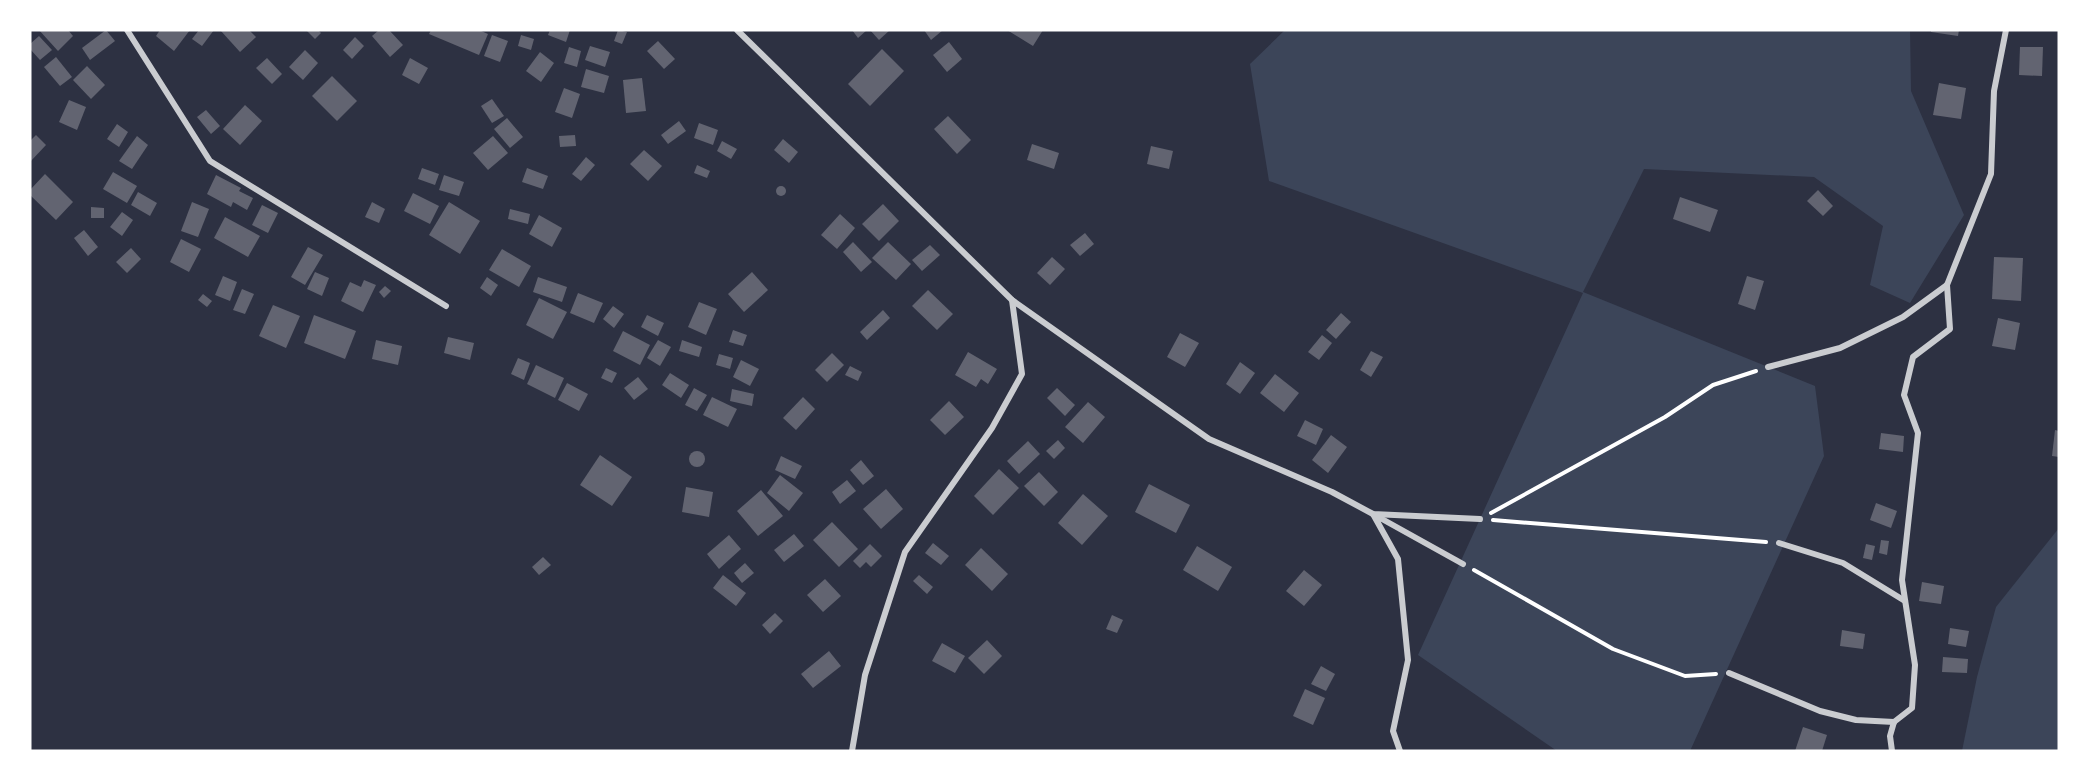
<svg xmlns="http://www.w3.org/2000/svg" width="2089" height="781" font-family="'Exo 2',sans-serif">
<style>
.green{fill:#3c4559}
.building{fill:#626471}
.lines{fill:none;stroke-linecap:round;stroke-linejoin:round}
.path{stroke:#fff;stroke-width:4}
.minor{stroke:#caccd0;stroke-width:6}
</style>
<rect width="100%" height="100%" fill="#2d3142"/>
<g class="green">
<path d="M 1285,30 L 1910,30 L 1911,91 L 1964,215 L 1910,303 L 1870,285 L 1883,226 L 1814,177 L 1644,169 L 1583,292 L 1815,386 L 1824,456 L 1690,751 L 1557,751 L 1418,655 L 1583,293 L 1269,181 L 1250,64 Z"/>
<path d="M 2059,528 L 2059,751 L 1962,751 L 1977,677 L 1996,607 Z"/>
</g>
<g class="building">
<path d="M 39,30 L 68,30 L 73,36 L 58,51 Z"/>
<path d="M 106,30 L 115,41 L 90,60 L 82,48 Z"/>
<path d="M 160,30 L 190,30 L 174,51 L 156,36 Z"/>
<path d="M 199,30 L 214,30 L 202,46 L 192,39 Z"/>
<path d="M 222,30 L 249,30 L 256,37 L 240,52 L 221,31 Z"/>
<path d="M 306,30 L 318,30 L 321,33 L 315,39 Z"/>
<path d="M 379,30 L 389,30 L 403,45 L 390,57 L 372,36 Z"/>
<path d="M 431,30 L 479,30 L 488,34 L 479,55 L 429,34 Z"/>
<path d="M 550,30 L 570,30 L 566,42 L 548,35 Z"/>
<path d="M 618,30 L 627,32 L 622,44 L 614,41 Z"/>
<path d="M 852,30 L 867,30 L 858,38 Z"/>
<path d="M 870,30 L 890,30 L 879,40 Z"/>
<path d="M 924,30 L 943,30 L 931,40 Z"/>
<path d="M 1007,30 L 1043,30 L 1033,46 Z"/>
<path d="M 1931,30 L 1959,30 L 1958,36 L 1931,32 Z"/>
<path d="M 492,35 L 508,41 L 500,62 L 484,56 Z"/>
<path d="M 521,35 L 534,39 L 531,50 L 518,46 Z"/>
<path d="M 39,36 L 52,50 L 40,60 L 30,49 L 30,44 Z"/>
<path d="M 355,37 L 364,46 L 352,59 L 343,50 Z"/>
<path d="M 658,41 L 675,59 L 664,69 L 647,51 Z"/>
<path d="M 949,42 L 962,59 L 947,72 L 933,55 Z"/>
<path d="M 590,46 L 610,52 L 605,67 L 585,60 Z"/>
<path d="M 569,47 L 581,51 L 577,67 L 564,63 Z"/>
<path d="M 2020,47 L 2043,47 L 2042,76 L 2019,75 Z"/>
<path d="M 882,49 L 904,71 L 870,106 L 848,84 Z"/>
<path d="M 305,50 L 318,63 L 303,80 L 289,67 Z"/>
<path d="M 540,52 L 554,63 L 541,82 L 526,71 Z"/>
<path d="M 56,57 L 72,77 L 60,86 L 44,67 Z"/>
<path d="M 267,58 L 282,74 L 272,84 L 256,68 Z"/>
<path d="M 410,58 L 428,68 L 419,84 L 402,75 Z"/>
<path d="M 87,66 L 105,85 L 91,99 L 73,80 Z"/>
<path d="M 586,69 L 609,76 L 604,93 L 581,87 Z"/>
<path d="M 332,76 L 357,101 L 337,121 L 312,96 Z"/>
<path d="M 642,78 L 646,111 L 626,113 L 623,80 Z"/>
<path d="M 1939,83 L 1966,88 L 1961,119 L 1933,115 Z"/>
<path d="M 564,88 L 580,94 L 572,118 L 555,112 Z"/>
<path d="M 492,99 L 504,116 L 492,123 L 481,106 Z"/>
<path d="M 69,100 L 86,107 L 77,130 L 59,122 Z"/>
<path d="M 245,105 L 262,121 L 240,145 L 223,129 Z"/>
<path d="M 206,110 L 220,126 L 211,134 L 197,117 Z"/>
<path d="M 948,116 L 971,140 L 957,154 L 934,129 Z"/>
<path d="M 507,118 L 523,137 L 510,148 L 494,129 Z"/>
<path d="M 679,121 L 686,131 L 668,144 L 661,135 Z"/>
<path d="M 699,123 L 718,130 L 713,145 L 694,138 Z"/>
<path d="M 117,124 L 128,132 L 119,147 L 107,139 Z"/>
<path d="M 36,135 L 46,145 L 30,162 L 30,141 Z"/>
<path d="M 575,135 L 576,146 L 560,147 L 559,136 Z"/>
<path d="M 137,136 L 148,145 L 132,169 L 119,161 Z"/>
<path d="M 493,136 L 508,153 L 488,170 L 473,153 Z"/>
<path d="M 783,139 L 798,152 L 789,163 L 774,150 Z"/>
<path d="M 722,141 L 737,149 L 731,159 L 717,151 Z"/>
<path d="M 1032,144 L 1059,153 L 1054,169 L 1027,160 Z"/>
<path d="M 1151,146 L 1173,151 L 1169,169 L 1147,164 Z"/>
<path d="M 644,150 L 662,166 L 648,181 L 630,164 Z"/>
<path d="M 586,157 L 595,165 L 581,181 L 572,174 Z"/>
<path d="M 697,165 L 710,171 L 707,178 L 694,173 Z"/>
<path d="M 422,168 L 439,174 L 435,185 L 418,179 Z"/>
<path d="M 527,168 L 548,176 L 543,189 L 522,182 Z"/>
<path d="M 113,172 L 137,186 L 127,203 L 103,189 Z"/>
<path d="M 45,174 L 73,202 L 56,220 L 30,195 L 30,190 Z"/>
<path d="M 216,175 L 241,188 L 239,191 L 253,198 L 247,210 L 233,202 L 231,207 L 207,194 Z"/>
<path d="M 444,175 L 464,182 L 459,196 L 439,190 Z"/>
<circle cx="781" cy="191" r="5"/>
<path d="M 1818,190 L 1833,206 L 1823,216 L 1807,201 Z"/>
<path d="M 138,192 L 157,203 L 150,216 L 131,205 Z"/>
<path d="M 413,193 L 439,206 L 430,224 L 404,211 Z"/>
<path d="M 1680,197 L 1718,210 L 1710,232 L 1673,219 Z"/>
<path d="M 192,202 L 209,209 L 198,237 L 181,231 Z"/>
<path d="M 372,202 L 385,209 L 379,223 L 365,217 Z"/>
<path d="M 449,202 L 480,221 L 460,254 L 429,235 Z"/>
<path d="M 883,204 L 899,221 L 879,241 L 862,224 Z"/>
<path d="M 262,205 L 278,213 L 268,233 L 252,225 Z"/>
<path d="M 91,207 L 104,208 L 104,218 L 91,218 Z"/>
<path d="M 510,209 L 530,214 L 528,224 L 508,219 Z"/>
<path d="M 122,212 L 133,220 L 122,236 L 110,227 Z"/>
<path d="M 840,214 L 855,228 L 837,249 L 821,235 Z"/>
<path d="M 539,215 L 562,228 L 552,247 L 529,234 Z"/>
<path d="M 225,217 L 260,236 L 248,257 L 214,238 Z"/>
<path d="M 84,230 L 98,247 L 88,256 L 74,238 Z"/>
<path d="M 1085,233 L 1094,244 L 1080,256 L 1070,245 Z"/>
<path d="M 181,239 L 201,249 L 189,272 L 170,262 Z"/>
<path d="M 853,242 L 872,262 L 861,272 L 843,252 Z"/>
<path d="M 888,242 L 911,264 L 896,280 L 872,258 Z"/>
<path d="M 930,245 L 940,255 L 922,271 L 912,260 Z"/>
<path d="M 308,247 L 323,255 L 305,285 L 291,277 Z"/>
<path d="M 131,248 L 141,259 L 127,273 L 116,262 Z"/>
<path d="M 502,249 L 531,266 L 519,287 L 489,270 Z"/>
<path d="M 1052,257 L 1065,269 L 1050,285 L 1037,273 Z"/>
<path d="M 1994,257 L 2023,258 L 2021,301 L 1992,299 Z"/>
<path d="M 315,272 L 329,278 L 322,296 L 307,289 Z"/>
<path d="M 752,272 L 768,290 L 744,312 L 728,294 Z"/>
<path d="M 223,276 L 237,282 L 230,301 L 215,295 Z"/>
<path d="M 1747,276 L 1764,281 L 1755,310 L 1738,304 Z"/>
<path d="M 487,277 L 498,285 L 491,296 L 480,288 Z"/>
<path d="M 538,277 L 567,287 L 562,302 L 533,292 Z"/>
<path d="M 364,280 L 376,285 L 363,312 L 341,301 L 350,282 L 361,287 Z"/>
<path d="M 385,286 L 391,291 L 384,298 L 379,292 Z"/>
<path d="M 242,289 L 254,294 L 245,314 L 233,310 Z"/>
<path d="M 928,290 L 953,314 L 937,330 L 912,306 Z"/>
<path d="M 578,293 L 603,303 L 594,323 L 570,313 Z"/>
<path d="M 203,294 L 212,301 L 207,307 L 198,300 Z"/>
<path d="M 539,298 L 567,312 L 553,339 L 526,325 Z"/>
<path d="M 699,302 L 717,309 L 706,335 L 688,327 Z"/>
<path d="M 273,305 L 300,316 L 286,348 L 259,336 Z"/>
<path d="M 613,306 L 624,314 L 614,328 L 603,319 Z"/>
<path d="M 883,310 L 890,318 L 867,340 L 860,332 Z"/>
<path d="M 1341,313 L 1351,322 L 1336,339 L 1326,330 Z"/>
<path d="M 314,315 L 356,331 L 345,359 L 304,343 Z"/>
<path d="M 647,315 L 664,323 L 658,336 L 641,327 Z"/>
<path d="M 1998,318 L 2020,323 L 2015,350 L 1992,346 Z"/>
<path d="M 733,330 L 747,335 L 743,346 L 729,342 Z"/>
<path d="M 623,331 L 650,345 L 640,365 L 613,351 Z"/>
<path d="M 1180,333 L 1199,343 L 1185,367 L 1167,357 Z"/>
<path d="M 1322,335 L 1332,343 L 1319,360 L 1308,352 Z"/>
<path d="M 448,337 L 474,343 L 470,360 L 444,353 Z"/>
<path d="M 376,340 L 402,346 L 398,365 L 372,359 Z"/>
<path d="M 658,340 L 671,347 L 660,366 L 647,358 Z"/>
<path d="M 682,340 L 702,347 L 699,357 L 679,351 Z"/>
<path d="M 1371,351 L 1383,357 L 1371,377 L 1360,370 Z"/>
<path d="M 968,352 L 997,369 L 988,384 L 981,379 L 976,387 L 955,375 Z"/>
<path d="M 832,353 L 844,365 L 827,382 L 815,370 Z"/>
<path d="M 719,354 L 733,358 L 730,369 L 716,365 Z"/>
<path d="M 518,358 L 530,363 L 524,380 L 511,374 Z"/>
<path d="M 741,360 L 759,369 L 750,386 L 733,377 Z"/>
<path d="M 1240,362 L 1255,373 L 1240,394 L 1226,384 Z"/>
<path d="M 536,365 L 564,378 L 555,398 L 527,384 Z"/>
<path d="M 850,366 L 862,372 L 858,381 L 845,375 Z"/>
<path d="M 606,368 L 617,373 L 612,383 L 601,378 Z"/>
<path d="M 670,373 L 689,385 L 681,398 L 662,385 Z"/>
<path d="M 1275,374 L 1299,393 L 1284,412 L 1260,393 Z"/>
<path d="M 638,377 L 648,389 L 634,400 L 624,388 Z"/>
<path d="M 567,383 L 588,394 L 579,411 L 558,400 Z"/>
<path d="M 694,388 L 707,395 L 697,411 L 685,405 Z"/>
<path d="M 1057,388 L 1075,405 L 1065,416 L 1047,398 Z"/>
<path d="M 732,389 L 754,394 L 752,406 L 730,401 Z"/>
<path d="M 712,397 L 737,409 L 728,427 L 703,415 Z"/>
<path d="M 803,397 L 815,409 L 796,430 L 783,418 Z"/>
<path d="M 949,401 L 964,417 L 945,435 L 930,420 Z"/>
<path d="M 1088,402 L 1105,417 L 1083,443 L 1065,427 Z"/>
<path d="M 1305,420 L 1323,429 L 1316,445 L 1297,436 Z"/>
<path d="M 2055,430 L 2059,431 L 2059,457 L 2052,456 Z"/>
<path d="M 1881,433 L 1904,436 L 1903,452 L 1879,449 Z"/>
<path d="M 1331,435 L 1347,447 L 1328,473 L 1312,460 Z"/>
<path d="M 1058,440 L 1065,448 L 1054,459 L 1046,451 Z"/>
<path d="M 1028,441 L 1040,454 L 1019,474 L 1007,461 Z"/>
<circle cx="697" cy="459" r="8"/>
<path d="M 600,455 L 632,477 L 612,506 L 580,485 Z"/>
<path d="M 781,456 L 802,466 L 795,479 L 775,470 Z"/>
<path d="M 861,460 L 874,476 L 863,485 L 850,470 Z"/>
<path d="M 999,469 L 1019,488 L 993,515 L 974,496 Z"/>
<path d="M 1039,472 L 1058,492 L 1044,506 L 1024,486 Z"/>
<path d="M 780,475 L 803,493 L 789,511 L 767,493 Z"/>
<path d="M 847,480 L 856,491 L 840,504 L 832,492 Z"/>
<path d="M 1149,484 L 1190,505 L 1176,533 L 1135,512 Z"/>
<path d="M 686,487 L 713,492 L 709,517 L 682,512 Z"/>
<path d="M 886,489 L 903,509 L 881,529 L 863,509 Z"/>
<path d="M 761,490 L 783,516 L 758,536 L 737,511 Z"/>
<path d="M 1083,494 L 1108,516 L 1082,545 L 1058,523 Z"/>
<path d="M 1876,503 L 1897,511 L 1891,528 L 1870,520 Z"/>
<path d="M 832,522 L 858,549 L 839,567 L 813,540 Z"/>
<path d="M 794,534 L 804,546 L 784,562 L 774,550 Z"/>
<path d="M 729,535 L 741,549 L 719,569 L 707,554 Z"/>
<path d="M 1881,540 L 1889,541 L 1887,555 L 1879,553 Z"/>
<path d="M 933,543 L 949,556 L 941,565 L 925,553 Z"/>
<path d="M 870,544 L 882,556 L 871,567 L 866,562 L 860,568 L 853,561 Z"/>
<path d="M 1866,544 L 1875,546 L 1872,560 L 1863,558 Z"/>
<path d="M 1197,546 L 1232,567 L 1218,591 L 1183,570 Z"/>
<path d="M 981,548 L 1008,574 L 992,591 L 965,565 Z"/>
<path d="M 543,557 L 551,565 L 539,575 L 532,567 Z"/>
<path d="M 745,563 L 754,573 L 742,583 L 734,573 Z"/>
<path d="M 1304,570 L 1322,585 L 1304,606 L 1286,591 Z"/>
<path d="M 723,575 L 746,593 L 736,606 L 713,588 Z"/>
<path d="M 919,575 L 933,587 L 927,594 L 913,581 Z"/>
<path d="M 825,579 L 841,596 L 823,612 L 807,595 Z"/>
<path d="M 1922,582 L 1944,586 L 1941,604 L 1919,601 Z"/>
<path d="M 775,613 L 783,621 L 770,634 L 762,625 Z"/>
<path d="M 1112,615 L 1123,620 L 1117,633 L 1106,629 Z"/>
<path d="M 1950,628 L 1969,631 L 1966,647 L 1948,644 Z"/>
<path d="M 1842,630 L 1865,634 L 1863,649 L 1840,646 Z"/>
<path d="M 987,640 L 1002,656 L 984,674 L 968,658 Z"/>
<path d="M 942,643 L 965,656 L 955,673 L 932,661 Z"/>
<path d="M 829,651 L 841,666 L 813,688 L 801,674 Z"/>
<path d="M 1943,657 L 1968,659 L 1967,673 L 1942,672 Z"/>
<path d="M 1321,666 L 1335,674 L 1326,691 L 1311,684 Z"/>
<path d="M 1305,689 L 1325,698 L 1313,725 L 1293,716 Z"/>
<path d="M 1803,727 L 1827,735 L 1822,751 L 1795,751 Z"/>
</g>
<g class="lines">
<g class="path">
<path d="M 1491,513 L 1665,417 L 1713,385 L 1756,371"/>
<path d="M 1493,520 L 1766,542"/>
<path d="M 1474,570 L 1613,649 L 1685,676 L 1716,674"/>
</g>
<g class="minor">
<path d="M 127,30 L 210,161 L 446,306"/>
<path d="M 737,30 L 1012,300 L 1209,439 L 1332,492 L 1373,514 L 1480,519"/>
<path d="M 1768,367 L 1840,348 L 1903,317 L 1947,285 L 1991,174 L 1994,91 L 2006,30"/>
<path d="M 1779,543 L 1843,563 L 1905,601"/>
<path d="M 1729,673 L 1820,711 L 1856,720 L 1894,722"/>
<path d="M 852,751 L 865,675 L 905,552 L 992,428 L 1022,374 L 1012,300"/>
<path d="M 1400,751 L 1393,731 L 1408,660 L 1398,559 L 1373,514 L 1463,564"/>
<path d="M 1892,751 L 1890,736 L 1894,722 L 1912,708 L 1915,665 L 1902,580 L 1918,433 L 1904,395 L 1913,357 L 1950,329 L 1947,285"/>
</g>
</g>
<rect width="2089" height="781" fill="none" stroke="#ffffff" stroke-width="63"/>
</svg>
